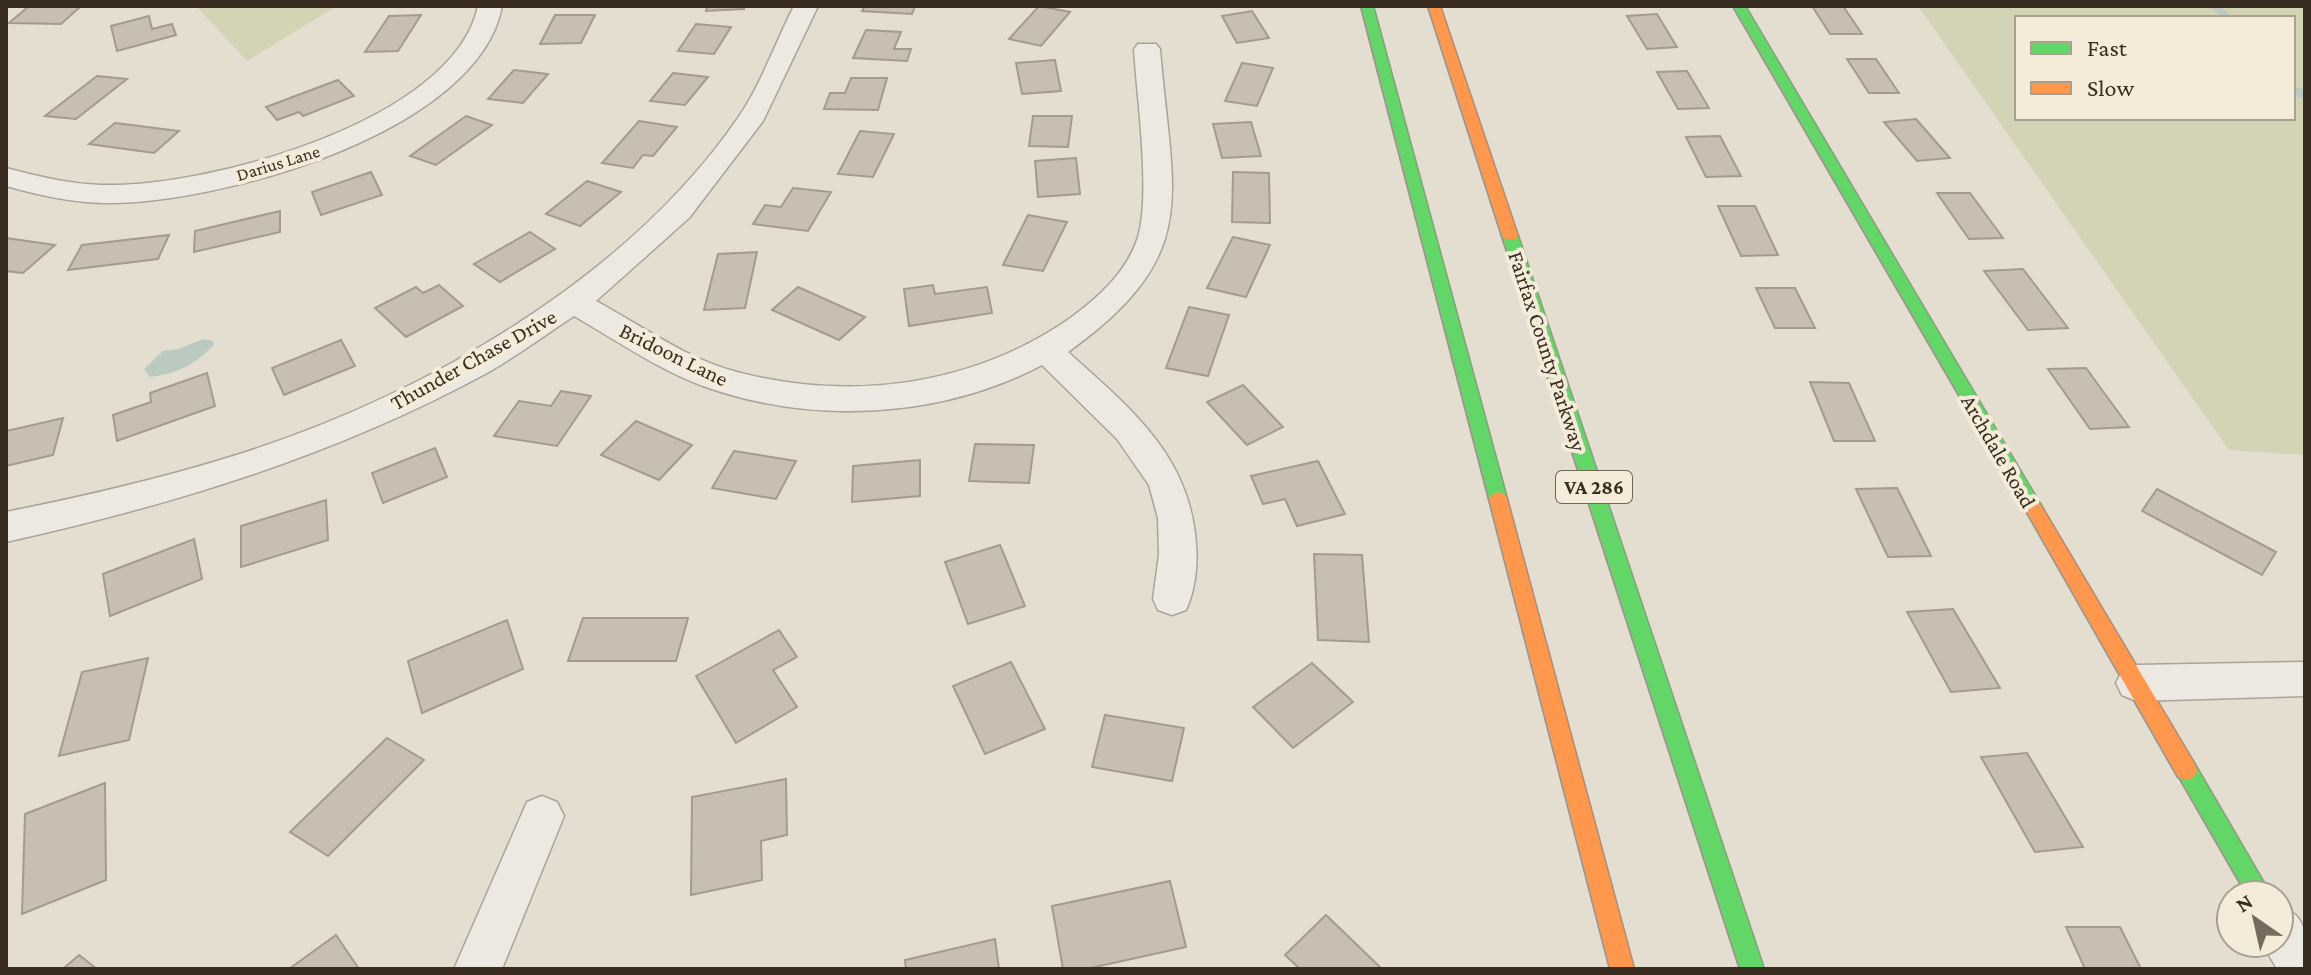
<svg xmlns="http://www.w3.org/2000/svg" width="2311" height="975" font-family="'Crimson Pro',serif">
<style>
.green{fill:#d3d3b5;fill-rule:evenodd}
.water{fill:#bbcac1}
.lines{fill:none;stroke-linecap:round;stroke-linejoin:round}
.stream{stroke:#bbcac1;stroke-width:8}
.building{fill:#c8beb2;stroke:#a59a90;stroke-width:2}
.street-casing{stroke:#aaa399;stroke-width:3}
.fast-casing{stroke:#99938a;stroke-width:3}
.slow-casing{stroke:#99938a;stroke-width:3}
.street{fill:#ece9e2;fill-rule:evenodd}
.fast{fill:#63d668;fill-rule:evenodd}
.slow{fill:#ff974d;fill-rule:evenodd}
.labels{text-anchor:middle;stroke-width:8;stroke-linejoin:round;paint-order:stroke}
.far-street-label{font-size:18px;fill:#392d21;stroke:#f4ecd8}
.shield{fill:#f4ecd8;stroke:#716658;stroke-width:2}
.shield-label{font-size:20px;font-weight:bold;fill:#392d21}
.street-label{font-size:22px;fill:#392d21;stroke:#f4ecd8}
</style>
<rect width="100%" height="100%" fill="#e4ded1"/>
<g class="green">
<path d="M 196,6 L 337,6 L 247,61 Z"/>
<path d="M 1918,6 L 2305,6 L 2305,455 L 2229,450 ZM 2017,18 L 2293,18 L 2293,118 L 2017,118 Z"/>
</g>
<path class="water" d="M 203,339 L 213,341 L 214,345 C 194,365 179,373 150,377 L 144,369 L 163,351 L 179,349 Z"/>
<g class="lines">
<g class="stream">
<path d="M 2216,6 L 2227,18"/>
<path d="M 2293,90 L 2305,95"/>
</g>
</g>
<g class="building">
<path d="M 29,6 L 81,6 L 61,24 L 9,23 Z"/>
<path d="M 707,6 L 744,6 L 744,9 L 706,11 Z"/>
<path d="M 865,6 L 915,6 L 912,14 L 862,11 Z"/>
<path d="M 1039,6 L 1070,12 L 1041,46 L 1009,39 Z"/>
<path d="M 1812,6 L 1843,6 L 1862,34 L 1830,34 Z"/>
<path d="M 1252,11 L 1269,38 L 1237,43 L 1222,16 Z"/>
<path d="M 1657,14 L 1677,47 L 1647,49 L 1627,16 Z"/>
<path d="M 421,15 L 398,51 L 365,52 L 389,16 Z"/>
<path d="M 555,15 L 595,15 L 581,43 L 540,44 Z"/>
<path d="M 149,16 L 152,29 L 172,24 L 176,35 L 117,51 L 111,26 Z"/>
<path d="M 696,24 L 731,27 L 714,54 L 678,51 Z"/>
<path d="M 866,30 L 901,32 L 894,49 L 911,49 L 907,61 L 853,58 Z"/>
<path d="M 1847,59 L 1876,59 L 1899,93 L 1869,93 Z"/>
<path d="M 1055,60 L 1061,91 L 1022,94 L 1016,63 Z"/>
<path d="M 1242,63 L 1273,68 L 1257,106 L 1225,101 Z"/>
<path d="M 514,70 L 548,74 L 523,103 L 488,99 Z"/>
<path d="M 1687,71 L 1709,108 L 1678,109 L 1657,72 Z"/>
<path d="M 673,73 L 708,77 L 685,105 L 650,101 Z"/>
<path d="M 97,76 L 127,79 L 76,119 L 45,116 Z"/>
<path d="M 851,78 L 887,78 L 878,110 L 824,109 L 830,93 L 845,93 Z"/>
<path d="M 338,80 L 354,96 L 303,116 L 299,112 L 277,120 L 266,107 Z"/>
<path d="M 466,116 L 492,125 L 436,165 L 410,156 Z"/>
<path d="M 1033,116 L 1072,116 L 1068,147 L 1029,146 Z"/>
<path d="M 1916,119 L 1950,158 L 1917,161 L 1884,122 Z"/>
<path d="M 639,121 L 677,127 L 653,156 L 643,155 L 633,168 L 602,163 Z"/>
<path d="M 1251,122 L 1261,156 L 1222,158 L 1213,124 Z"/>
<path d="M 115,123 L 179,131 L 154,153 L 89,144 Z"/>
<path d="M 860,131 L 894,134 L 873,177 L 838,174 Z"/>
<path d="M 1720,136 L 1741,176 L 1706,177 L 1686,137 Z"/>
<path d="M 1076,158 L 1080,194 L 1038,197 L 1035,161 Z"/>
<path d="M 371,172 L 382,195 L 321,215 L 312,192 Z"/>
<path d="M 1233,172 L 1269,173 L 1270,223 L 1232,222 Z"/>
<path d="M 587,181 L 621,192 L 580,226 L 546,214 Z"/>
<path d="M 793,188 L 831,192 L 808,231 L 753,224 L 765,205 L 781,207 Z"/>
<path d="M 1937,193 L 1970,193 L 2003,238 L 1969,239 Z"/>
<path d="M 1718,206 L 1755,206 L 1778,255 L 1741,256 Z"/>
<path d="M 280,211 L 280,232 L 194,252 L 195,231 Z"/>
<path d="M 1028,215 L 1067,222 L 1043,271 L 1003,265 Z"/>
<path d="M 530,232 L 555,249 L 500,282 L 474,264 Z"/>
<path d="M 169,235 L 158,259 L 68,270 L 82,245 Z"/>
<path d="M 1233,237 L 1270,245 L 1246,297 L 1207,288 Z"/>
<path d="M 6,238 L 55,245 L 23,273 L 6,271 Z"/>
<path d="M 757,252 L 745,308 L 704,310 L 718,254 Z"/>
<path d="M 2023,269 L 2068,328 L 2028,330 L 1984,271 Z"/>
<path d="M 439,285 L 463,306 L 406,337 L 375,308 L 416,287 L 423,293 Z"/>
<path d="M 933,285 L 935,294 L 987,287 L 992,313 L 909,326 L 904,289 Z"/>
<path d="M 798,287 L 865,317 L 839,340 L 772,310 Z"/>
<path d="M 1756,288 L 1795,288 L 1815,328 L 1775,328 Z"/>
<path d="M 1189,307 L 1229,315 L 1208,376 L 1166,368 Z"/>
<path d="M 341,340 L 355,366 L 284,395 L 272,368 Z"/>
<path d="M 2086,368 L 2129,427 L 2090,429 L 2048,369 Z"/>
<path d="M 207,373 L 215,406 L 117,441 L 113,415 L 151,402 L 150,393 Z"/>
<path d="M 1810,382 L 1849,383 L 1875,441 L 1834,441 Z"/>
<path d="M 1243,385 L 1283,427 L 1247,445 L 1207,402 Z"/>
<path d="M 561,391 L 591,396 L 557,446 L 494,436 L 519,401 L 551,406 Z"/>
<path d="M 63,418 L 53,455 L 6,466 L 6,431 Z"/>
<path d="M 636,421 L 692,445 L 659,480 L 601,455 Z"/>
<path d="M 975,444 L 1034,445 L 1029,483 L 969,481 Z"/>
<path d="M 435,448 L 447,477 L 383,503 L 372,473 Z"/>
<path d="M 734,451 L 796,461 L 776,499 L 712,488 Z"/>
<path d="M 920,460 L 920,496 L 852,502 L 853,466 Z"/>
<path d="M 1318,461 L 1345,514 L 1297,526 L 1285,499 L 1263,504 L 1251,476 Z"/>
<path d="M 1897,488 L 1931,556 L 1888,557 L 1856,489 Z"/>
<path d="M 2157,489 L 2276,552 L 2262,575 L 2142,511 Z"/>
<path d="M 326,500 L 328,540 L 241,567 L 241,526 Z"/>
<path d="M 194,539 L 202,579 L 110,616 L 103,574 Z"/>
<path d="M 1000,545 L 1025,606 L 968,624 L 945,562 Z"/>
<path d="M 1314,554 L 1362,555 L 1369,642 L 1318,640 Z"/>
<path d="M 1953,609 L 2000,688 L 1951,692 L 1907,612 Z"/>
<path d="M 583,618 L 688,618 L 676,661 L 568,661 Z"/>
<path d="M 507,620 L 523,669 L 422,713 L 408,661 Z"/>
<path d="M 779,630 L 797,657 L 773,670 L 797,707 L 736,743 L 696,676 Z"/>
<path d="M 148,658 L 129,740 L 59,756 L 82,672 Z"/>
<path d="M 1011,662 L 1045,729 L 985,754 L 953,686 Z"/>
<path d="M 1312,663 L 1353,702 L 1293,748 L 1253,707 Z"/>
<path d="M 1105,715 L 1184,728 L 1172,781 L 1092,767 Z"/>
<path d="M 387,738 L 424,760 L 328,856 L 290,832 Z"/>
<path d="M 2027,753 L 2083,847 L 2035,852 L 1981,757 Z"/>
<path d="M 786,779 L 787,835 L 761,841 L 762,880 L 691,895 L 692,797 Z"/>
<path d="M 105,783 L 106,880 L 22,914 L 25,814 Z"/>
<path d="M 1170,881 L 1186,947 L 1086,969 L 1063,969 L 1052,906 Z"/>
<path d="M 1326,915 L 1382,969 L 1300,969 L 1285,955 Z"/>
<path d="M 2066,927 L 2120,927 L 2141,969 L 2085,969 Z"/>
<path d="M 336,935 L 359,969 L 289,969 Z"/>
<path d="M 995,939 L 999,969 L 906,969 L 905,960 Z"/>
<path d="M 79,955 L 97,969 L 63,969 Z"/>
</g>
<g class="lines">
<defs>
<g id="street">
<path d="M 478,6 L 502,6 C 479,133 214,206 102,203 C 69,202 38,195 6,186 L 6,168 C 38,176 68,184 102,185 C 205,188 454,122 478,6 Z"/>
<path d="M 794,6 L 818,6 L 763,121 L 689,218 L 596,301 C 642,326 687,359 737,372 C 850,402 972,386 1069,319 C 1098,298 1127,272 1138,237 C 1151,193 1137,98 1134,49 L 1138,44 L 1156,44 L 1160,49 C 1172,197 1204,254 1068,352 C 1130,408 1190,455 1196,544 C 1198,565 1195,591 1186,610 L 1172,615 L 1158,610 L 1153,599 L 1159,555 L 1158,518 L 1149,485 L 1117,439 L 1042,365 C 940,419 811,425 703,386 C 657,369 616,340 574,316 C 545,335 517,356 487,373 C 334,456 176,504 6,542 L 6,512 C 81,497 156,480 230,457 C 418,399 627,281 740,115 C 762,82 776,41 794,6 Z"/>
<path d="M 2305,662 L 2305,696 L 2136,701 L 2122,695 L 2116,683 L 2122,671 L 2136,665 Z"/>
<path d="M 542,796 L 557,802 L 564,816 L 502,969 L 454,969 L 527,802 Z"/>
<path d="M 2279,905 C 2311,918 2305,938 2305,969 L 2277,969 L 2262,943 L 2279,943 Z"/>
</g>
<g id="fast">
<path d="M 1361,6 L 1373,6 L 1507,499 L 1504,504 L 1492,504 L 1489,499 Z"/>
<path d="M 1733,6 L 1745,6 L 2040,504 L 2043,509 L 2040,514 L 2028,514 Z"/>
<path d="M 1510,231 L 1518,236 L 1764,969 L 1740,969 L 1502,236 Z"/>
<path d="M 2186,760 L 2194,763 L 2271,895 L 2247,895 L 2175,770 L 2178,763 Z"/>
</g>
<g id="slow">
<path d="M 1428,6 L 1440,6 L 1518,236 L 1515,239 L 1505,239 L 1502,236 Z"/>
<path d="M 1498,492 L 1504,494 L 1507,499 L 1634,969 L 1610,969 L 1489,499 L 1492,494 Z"/>
<path d="M 2034,502 L 2040,504 L 2194,763 L 2197,770 L 2194,777 L 2186,780 L 2178,777 L 2025,509 L 2028,504 Z"/>
</g>
</defs>
<use href="#street" class="street-casing"/>
<use href="#fast" class="fast-casing"/>
<use href="#slow" class="slow-casing"/>
<use href="#street" class="street"/>
<use href="#fast" class="fast"/>
<use href="#slow" class="slow"/>
</g>
<g class="labels">
<g class="far-street-label">
<text transform="translate(278 163) rotate(-17)" y="6">Darius Lane</text>
</g>
<rect class="shield" x="1556" y="471" width="76" height="32" rx="6"/>
<g class="shield-label">
<text x="1594" y="494">VA 286</text>
</g>
<g class="street-label">
<text transform="translate(1548 351) rotate(72)" y="8">Fairfax County Parkway</text>
<text transform="translate(674 354) rotate(26)" y="8">Bridoon Lane</text>
<text transform="translate(473 359) rotate(-29)" y="8">Thunder Chase Drive</text>
<text transform="translate(1999 451) rotate(60)" y="8">Archdale Road</text>
</g>
</g>
<rect width="2311" height="975" fill="none" stroke="#392d21" stroke-width="16"/>
<rect x="2015" y="16" width="280" height="104" fill="#f4ecd8" stroke="#a9a08f" stroke-width="2"/>
<rect x="2031" y="42" width="40" height="12" fill="#63d668" stroke="#a9a08f" stroke-width="2"/>
<text x="2087" y="56" font-size="24" fill="#392d21">Fast</text>
<rect x="2031" y="82" width="40" height="12" fill="#ff974d" stroke="#a9a08f" stroke-width="2"/>
<text x="2087" y="96" font-size="24" fill="#392d21">Slow</text>
<g transform="translate(2255 919) rotate(326)"><circle r="38" fill="#f4ecd8" stroke="#a9a08f" stroke-width="2"/>
<path d="M0-6L14 30L0 20L-14 30Z" fill="#756b5f"/>
<text y="-12" font-size="22" font-weight="bold" text-anchor="middle" fill="#392d21">N</text>
</g>
</svg>
